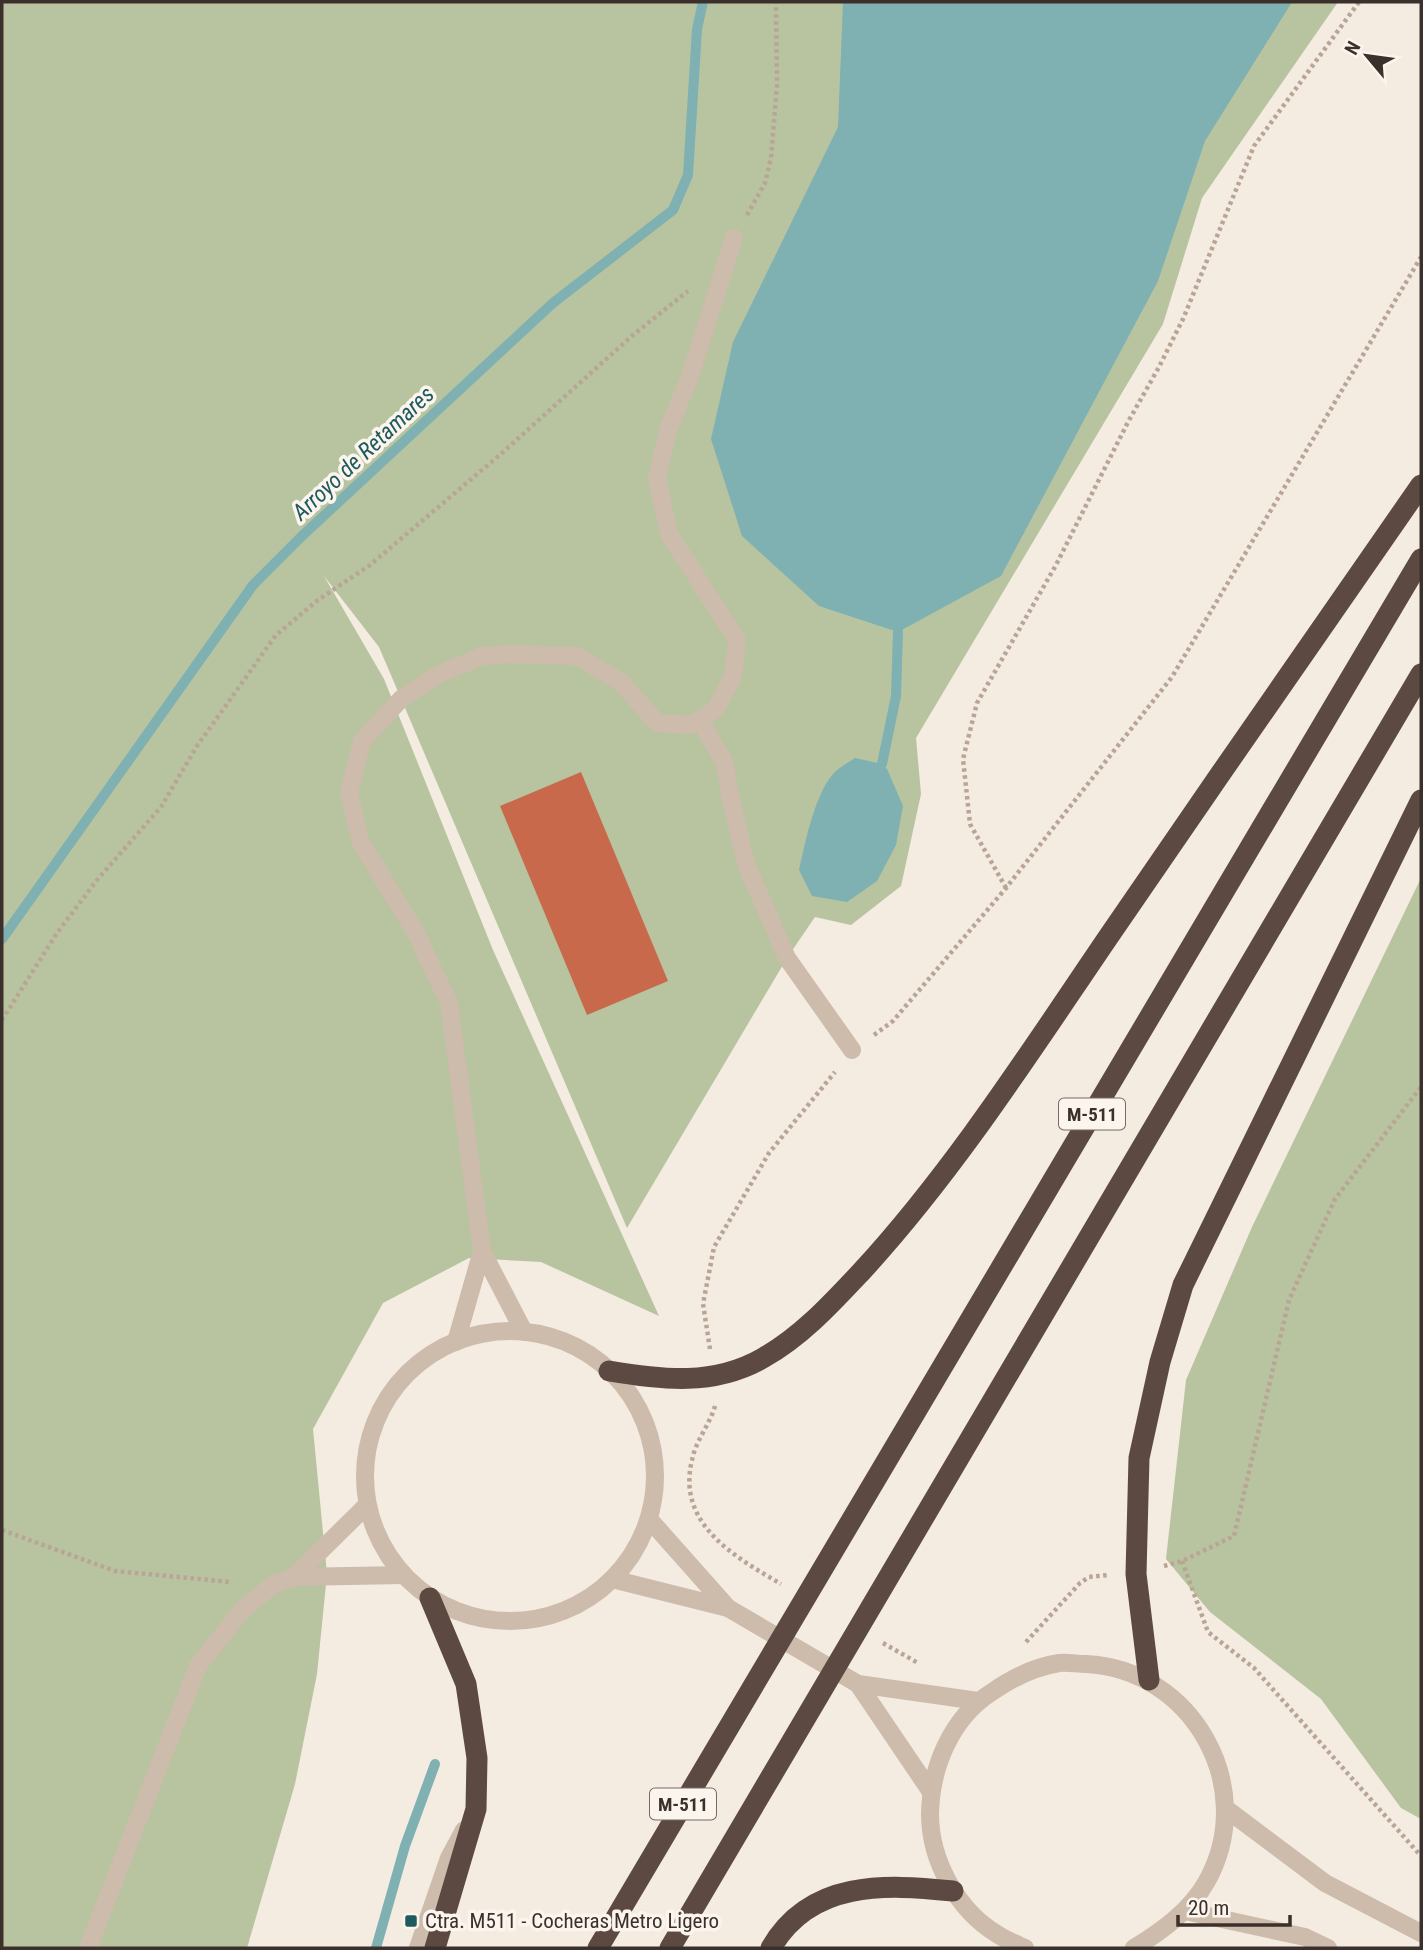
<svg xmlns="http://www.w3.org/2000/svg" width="1423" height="1950" font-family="'Roboto Condensed',sans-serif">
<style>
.green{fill:#b8c4a0}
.water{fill:#7fb0b2}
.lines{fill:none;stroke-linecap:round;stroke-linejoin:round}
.stream{stroke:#7fb0b2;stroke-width:10}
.building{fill:#c8694b}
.path{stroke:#b9a596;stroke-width:4.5;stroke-dasharray:3.5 3.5;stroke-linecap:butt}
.minor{stroke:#cdbbac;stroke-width:18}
.highway{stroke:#5c4a42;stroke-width:21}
.poi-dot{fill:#1f5a5e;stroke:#fbf5ee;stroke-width:2.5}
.labels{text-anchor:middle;stroke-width:7;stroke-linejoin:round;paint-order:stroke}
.shield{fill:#fbf5ee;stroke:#756b66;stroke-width:2}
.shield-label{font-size:19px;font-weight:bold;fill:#3b302b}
.poi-label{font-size:21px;fill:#3b302b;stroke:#fbf5ee;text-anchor:start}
.water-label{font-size:23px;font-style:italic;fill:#1f5a5e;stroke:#fbf5ee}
</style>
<rect width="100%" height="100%" fill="#f4ebe1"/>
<g class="green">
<path d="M 2,2 L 1338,2 L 1202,198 L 1163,324 L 916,738 L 921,794 L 901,886 L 851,925 L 815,917 L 787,958 L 627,1228 L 379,647 L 324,576 L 384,679 L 493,950 L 659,1316 L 541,1262 L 469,1258 L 383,1303 L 313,1429 L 327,1574 L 317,1674 L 295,1784 L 247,1948 L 2,1948 Z"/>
<path d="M 1421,878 L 1421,1819 L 1401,1808 L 1321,1699 L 1210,1612 L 1166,1559 L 1186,1380 L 1252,1227 Z"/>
</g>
<g class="water">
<path d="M 843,2 L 1292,2 L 1205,141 L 1158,281 L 1001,576 L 898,632 L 819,606 L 742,536 L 711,439 L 733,342 L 838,127 Z"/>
<path d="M 855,758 L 882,764 L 887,769 L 903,806 L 896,845 L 877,881 L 847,902 L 812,896 L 799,870 C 805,843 816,789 836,771 C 842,766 849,762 855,758 Z"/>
</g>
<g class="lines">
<g class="stream">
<path d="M 882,764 L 896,696 L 898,632"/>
<path d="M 2,939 L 253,585 L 302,536 L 553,303 L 673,210 L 688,175 L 697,29 L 703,2"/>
<path d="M 376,1948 L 405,1846 L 435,1764"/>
</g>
</g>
<path class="building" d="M 581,772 L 668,981 L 587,1015 L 500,806 Z"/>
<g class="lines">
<g class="path">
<path d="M 747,215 L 765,183 L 771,158 L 777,85 L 776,2"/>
<path d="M 1006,888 L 970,824 L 963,759 L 977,703 L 1056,565 L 1128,422 L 1159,367 L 1183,319 L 1254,146 L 1359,2"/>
<path d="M 2,1020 L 57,933 L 97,880 L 161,807 L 197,746 L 276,635 L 318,600 L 370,565 L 502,453 L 633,335 L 688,291"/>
<path d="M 874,1035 L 893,1021 L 1006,888 L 1172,677 L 1421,257"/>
<path d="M 710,1349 L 703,1304 L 714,1247 L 769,1153 L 835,1072"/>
<path d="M 715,1406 C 710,1424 696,1440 692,1460 C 676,1524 735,1557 781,1584"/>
<path d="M 2,1530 L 115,1571 L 231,1582"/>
<path d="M 1182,1561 L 1208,1632 L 1254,1668 L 1421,1856"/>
<path d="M 1164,1566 L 1182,1561 L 1234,1536 L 1289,1300 L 1335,1199 L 1421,1087"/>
<path d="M 1026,1642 L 1080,1583 L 1089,1577 L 1108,1575"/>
<path d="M 883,1643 L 918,1663"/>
</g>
<g class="minor">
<path d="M 700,720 L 725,764 L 730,795 L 746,864 L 787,958 L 852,1050"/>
<circle cx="510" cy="1476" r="145"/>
<path d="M 524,1332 L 482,1251 L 449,1003 L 415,931 L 361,843 L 349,793 L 362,741 L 401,699 L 437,675 L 482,656 L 510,654 L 577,656 L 621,682 L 657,723 L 690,725 L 700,720 L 716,709 L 733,676 L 737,640 L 669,534 L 657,478 L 668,430 L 690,376 L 734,238"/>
<path d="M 456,1342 L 482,1251"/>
<path d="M 649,1519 L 728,1608"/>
<path d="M 294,1577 L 367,1505"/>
<path d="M 612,1579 L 728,1608 L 858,1684 L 978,1701"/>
<path d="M 858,1684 L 931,1792"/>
<path d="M 1225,1808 L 1325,1883 L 1421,1933"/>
<path d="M 1185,1911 L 1305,1937 L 1328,1948"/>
<path d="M 88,1948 L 198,1666 L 242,1610 L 274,1584 L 294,1577 L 403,1575"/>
<path d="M 418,1948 L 449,1858 L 464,1830"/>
<path d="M 1025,1948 C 1016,1944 1006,1940 997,1934 C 957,1910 930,1860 930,1814 C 931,1767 951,1718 992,1692 C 1012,1678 1034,1667 1059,1663 C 1067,1662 1077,1664 1086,1664 C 1192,1669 1259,1787 1207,1881 C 1191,1910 1162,1931 1134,1948"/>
</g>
<g class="highway">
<path d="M 609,1371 C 663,1380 714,1386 763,1358 C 801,1337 832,1303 862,1271 C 954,1171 1032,1049 1109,936 C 1212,785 1317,635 1421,485"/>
<path d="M 430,1598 L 466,1684 L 477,1758 L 476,1809 L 435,1948"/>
<path d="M 1149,1680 L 1136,1574 L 1139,1458 L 1160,1362 L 1183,1285 L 1421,800"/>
<path d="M 598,1948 L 1421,559"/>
<path d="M 670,1948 L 1421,674"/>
<path d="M 771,1948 C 810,1880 885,1884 953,1891"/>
</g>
</g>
<rect class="poi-dot" x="404" y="1914" width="14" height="14" rx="3.5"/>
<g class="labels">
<g class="shield">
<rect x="1059" y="1098.5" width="66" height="31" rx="5"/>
<rect x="650" y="1788.5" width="66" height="31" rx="5"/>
</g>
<g class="shield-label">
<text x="1092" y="1121">M-511</text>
<text x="683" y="1811">M-511</text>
</g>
<g class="poi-label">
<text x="425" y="1928">Ctra. M511 - Cocheras Metro Ligero</text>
</g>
<g class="water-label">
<text transform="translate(363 453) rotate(-43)" y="8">Arroyo de Retamares</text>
</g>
</g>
<rect width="1423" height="1950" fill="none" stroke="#3b302b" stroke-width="7"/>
<g transform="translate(1367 56) rotate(299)" stroke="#fbf5ee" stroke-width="5" paint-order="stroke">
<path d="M0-5L12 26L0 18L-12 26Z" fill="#3b302b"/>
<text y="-10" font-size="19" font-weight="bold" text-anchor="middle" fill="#3b302b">N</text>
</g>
<path d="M1178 1915v10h112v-10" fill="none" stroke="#3b302b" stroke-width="3.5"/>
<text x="1188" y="1915" font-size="21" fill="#3b302b" stroke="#fbf5ee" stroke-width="5" paint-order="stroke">20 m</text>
</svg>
